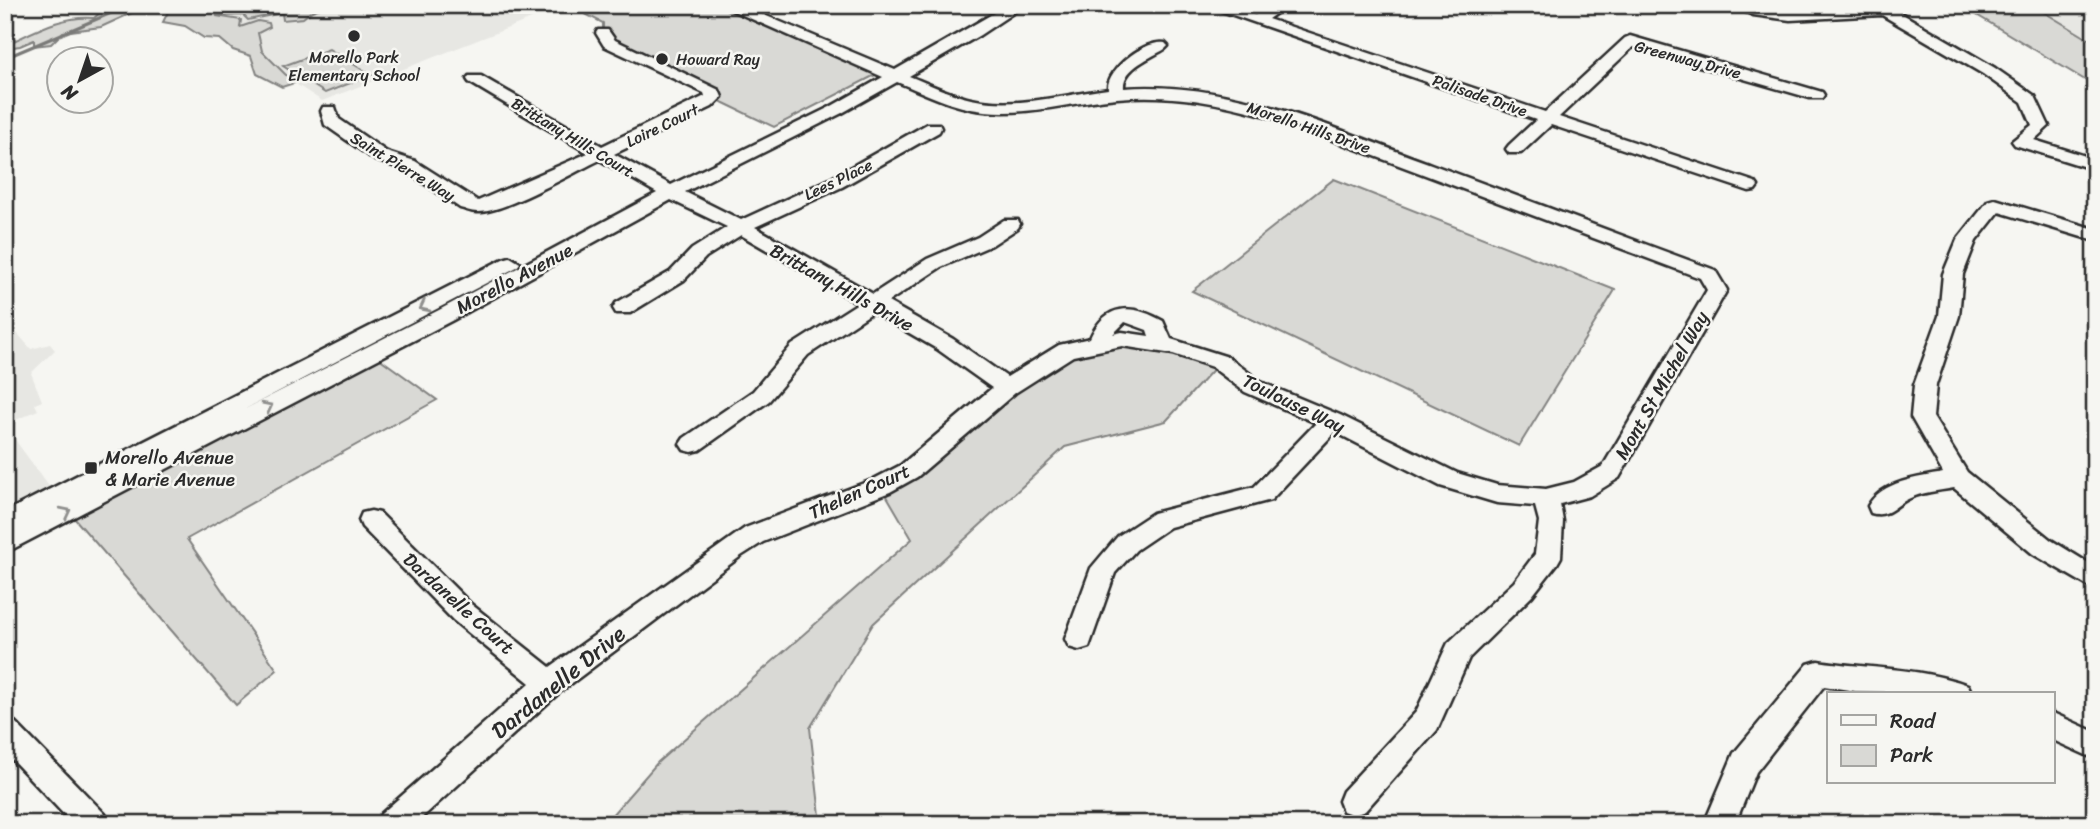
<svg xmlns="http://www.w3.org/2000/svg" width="2100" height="829" font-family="Sriracha,sans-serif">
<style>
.built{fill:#e7e7e3}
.green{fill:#d9d9d5;stroke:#828280;stroke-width:2}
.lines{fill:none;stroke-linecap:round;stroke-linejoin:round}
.stream{stroke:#7a7a78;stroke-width:3.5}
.minor-casing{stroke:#2b2b2b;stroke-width:5}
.minor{fill:#f6f6f2;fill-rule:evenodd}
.oneway{stroke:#90908e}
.poi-dot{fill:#2b2b2b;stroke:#f6f6f2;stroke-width:2.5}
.labels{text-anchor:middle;stroke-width:5;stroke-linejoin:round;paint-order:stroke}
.far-poi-label{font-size:16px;fill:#2b2b2b;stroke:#f6f6f2}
.far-street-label{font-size:16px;fill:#2b2b2b;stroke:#f6f6f2}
.street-label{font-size:19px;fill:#2b2b2b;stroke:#f6f6f2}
.poi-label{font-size:19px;fill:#2b2b2b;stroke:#f6f6f2;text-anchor:start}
.near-street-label{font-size:23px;fill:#2b2b2b;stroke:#f6f6f2}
</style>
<rect width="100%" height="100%" fill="#f6f6f2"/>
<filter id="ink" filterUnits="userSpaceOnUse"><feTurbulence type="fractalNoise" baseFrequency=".0143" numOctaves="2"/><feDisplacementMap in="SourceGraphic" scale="14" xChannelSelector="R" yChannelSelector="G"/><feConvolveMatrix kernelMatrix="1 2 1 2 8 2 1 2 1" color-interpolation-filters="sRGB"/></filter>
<g filter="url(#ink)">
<g class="built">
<path d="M 174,5 L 567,5 L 322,101 Z"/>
<path d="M 2032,5 L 2095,5 L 2095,43 L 2078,32 Z"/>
<path d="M 5,319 L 31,349 L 50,344 L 55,350 L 31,373 L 42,401 L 35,404 L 38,410 L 5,425 Z"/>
<path d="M 5,426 L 56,496 L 5,523 Z"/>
</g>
<g class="green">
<path d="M 125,5 L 149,5 L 101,27 L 63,32 L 51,44 L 34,46 L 34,40 L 20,46 L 5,48 L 5,45 C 34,32 61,15 94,18 L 105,8 Z"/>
<path d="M 167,5 L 306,5 L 299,8 L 305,8 L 308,5 L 329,5 L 312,11 L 303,18 L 283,20 L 282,13 L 248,20 L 243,15 L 216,16 L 241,20 L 240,27 L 258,21 L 269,23 L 270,27 L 258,33 L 262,51 L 294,83 L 282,87 L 257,74 L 251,56 L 233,50 L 220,39 L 204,38 L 185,26 L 163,22 L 169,10 Z"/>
<path d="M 568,5 L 727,5 L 883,71 L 774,127 L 724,103 L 603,33 L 603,23 Z"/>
<path d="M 1960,5 L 2032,5 L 2095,43 L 2095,86 Z"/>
<path d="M 329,49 L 371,75 L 325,93 L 283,66 Z"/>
<path d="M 1334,179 L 1615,290 L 1519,446 L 1192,291 Z"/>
<path d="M 1122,339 L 1220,362 L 1166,421 L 1065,447 L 873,624 L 810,728 L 821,824 L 604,824 L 658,762 L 912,539 L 881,486 L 1067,350 Z"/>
<path d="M 372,353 L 437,400 L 187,539 L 277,670 L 236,705 L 68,511 Z"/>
</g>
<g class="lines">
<path class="stream" d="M 5,58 L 130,5"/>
<defs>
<g id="minor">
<path d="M 720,5 L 740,5 L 895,70 L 1008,5 L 1025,5 L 980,35 L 909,76 C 929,84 949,94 971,99 C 1015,109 1063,95 1108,89 C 1106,69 1146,39 1165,43 L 1168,46 L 1165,49 C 1151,58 1122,68 1124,88 C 1231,80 1332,128 1431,164 C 1525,199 1620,235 1715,270 L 1727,290 L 1619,478 L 1590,496 L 1560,504 L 1563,521 L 1561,557 L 1557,564 L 1532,596 L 1469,658 L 1437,730 L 1365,811 L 1354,815 L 1343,811 L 1339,801 L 1343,791 L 1416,712 L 1448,643 L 1514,582 L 1535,554 L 1539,521 L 1535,506 L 1497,503 L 1440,486 L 1335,432 L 1271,500 L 1170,527 L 1136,550 L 1115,573 L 1089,647 L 1079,650 L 1069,647 L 1065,639 L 1091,568 L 1118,536 L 1153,513 L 1254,487 L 1316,423 L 1245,392 L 1212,367 L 1173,354 L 1122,346 L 1073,356 L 1015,393 L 917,477 L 890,492 L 763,542 L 741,556 L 560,692 L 415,824 L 377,824 L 381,814 L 530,683 L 453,620 L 362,527 L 359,520 L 362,513 L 371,511 L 380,513 L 471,604 L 550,667 L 745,528 L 872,480 L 901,465 L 992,388 L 937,349 L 873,312 L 808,355 L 769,401 L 700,450 L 692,452 L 684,450 L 680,444 L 684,438 L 753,391 L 792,345 L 858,303 L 741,235 L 706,257 L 684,280 L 630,313 L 616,313 L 613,308 L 616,303 L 670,272 L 692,249 L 727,227 L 671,200 L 453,320 L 5,553 L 5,512 L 503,259 L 510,257 L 520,263 L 517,267 L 243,410 L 439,310 L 657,193 L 600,160 C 574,172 502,214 477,212 C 471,212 465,209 460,208 L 403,169 L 375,160 L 325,125 L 321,111 L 323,107 L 335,107 L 339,119 L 387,152 L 415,161 L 478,201 L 588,153 L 469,82 L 467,79 L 469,76 L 481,76 L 602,146 L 705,96 L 704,93 L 604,46 L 596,33 L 598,30 L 608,30 L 615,40 L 719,90 L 722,97 L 712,107 L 614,154 L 671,185 L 830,107 L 883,77 ZM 897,82 C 925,93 953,108 984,111 C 1029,116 1072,102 1117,98 C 1172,93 1224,103 1276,119 L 1700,278 L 1707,290 L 1603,466 L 1574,482 L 1546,489 L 1497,485 L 1457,473 L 1340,415 L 1261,382 L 1228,357 L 1171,339 L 1163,321 C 1133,304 1106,302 1090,338 L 1059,345 L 1007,377 L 953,339 L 888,302 L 941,267 L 992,245 L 1018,228 L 1020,224 L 1018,220 L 1004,220 L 978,237 L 927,259 L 873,294 L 755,227 L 842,187 L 939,132 L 941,128 L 939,124 L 927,124 L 830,179 L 741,220 L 685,192 L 842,113 ZM 1125,322 L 1147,330 L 1149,336 L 1122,332 L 1113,334 Z"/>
<path d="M 1204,5 L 1226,5 L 1255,15 L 1271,5 L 1288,5 L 1268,19 L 1545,112 L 1625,38 L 1630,36 L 1822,92 L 1824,95 L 1822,98 L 1810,98 L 1633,47 L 1559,117 L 1755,182 L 1758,186 L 1755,190 L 1749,191 L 1551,125 L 1521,153 L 1509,153 L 1506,149 L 1509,145 L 1536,120 Z"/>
<path d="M 1728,5 L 1809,12 L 1887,5 L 1995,68 L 2035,96 L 2049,126 L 2034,140 L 2095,159 L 2095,170 L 2015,145 L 2012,141 L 2032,125 L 2022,102 L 1983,74 L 1882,15 L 1790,20 L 1753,15 Z"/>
<path d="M 1995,199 L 2095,229 L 2095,241 L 1999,212 L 1976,241 L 1963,274 L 1959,316 L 1936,385 L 1933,417 L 1967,472 L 2051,540 L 2095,567 L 2095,590 L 2033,554 L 1954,488 C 1939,491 1921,492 1908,499 C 1894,506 1888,518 1871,513 L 1868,506 C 1882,481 1917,478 1943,473 L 1911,417 L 1914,385 L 1939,316 L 1943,274 L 1957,240 L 1988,201 Z"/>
<path d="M 1818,661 C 1869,669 1918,667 1968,685 L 1972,694 L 1855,691 L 1824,686 L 1756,772 L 1735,824 L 1704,824 L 1734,753 L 1808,664 Z"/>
<path d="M 2053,713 L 2095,732 L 2095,759 L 2053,740 Z"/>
<path d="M 5,718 L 15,722 L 105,814 L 109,824 L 73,824 L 5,752 Z"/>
</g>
</defs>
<use href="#minor" class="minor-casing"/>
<use href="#minor" class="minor"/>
</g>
<defs><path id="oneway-chevron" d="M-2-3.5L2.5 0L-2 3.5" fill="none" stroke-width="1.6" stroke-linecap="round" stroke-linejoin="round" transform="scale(1.75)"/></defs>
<g class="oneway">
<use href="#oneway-chevron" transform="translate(424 307) rotate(153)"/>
<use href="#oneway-chevron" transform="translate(268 407) rotate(-27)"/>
<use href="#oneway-chevron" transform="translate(66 512) rotate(-27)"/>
</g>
</g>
<g class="poi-dot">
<circle cx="354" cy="36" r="7"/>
<circle cx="662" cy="59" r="7"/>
<rect x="84" y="461" width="14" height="14" rx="3.5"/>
</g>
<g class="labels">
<g class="far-poi-label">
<text x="354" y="63">Morello Park<tspan x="354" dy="18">Elementary School</tspan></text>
<text x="676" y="65" text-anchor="start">Howard Ray</text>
</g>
<g class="far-street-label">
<text transform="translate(1688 59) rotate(15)" y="6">Greenway Drive</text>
<text transform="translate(1480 95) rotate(19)" y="6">Palisade Drive</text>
<text transform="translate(662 125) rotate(-26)" y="6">Loire Court</text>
<text transform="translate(1309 127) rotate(19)" y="6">Morello Hills Drive</text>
<text transform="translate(573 137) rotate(31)" y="6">Brittany Hills Court</text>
<text transform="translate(403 166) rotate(31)" y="6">Saint Pierre Way</text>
<text transform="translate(838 179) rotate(-26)" y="6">Lees Place</text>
</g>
<g class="street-label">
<text transform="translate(514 278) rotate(-28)" y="7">Morello Avenue</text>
<text transform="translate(842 287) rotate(29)" y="7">Brittany Hills Drive</text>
<text transform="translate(1661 385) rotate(-60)" y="7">Mont St Michel Way</text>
<text transform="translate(1294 403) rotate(26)" y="7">Toulouse Way</text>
<text transform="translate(859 491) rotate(-24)" y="7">Thelen Court</text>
<text transform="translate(459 603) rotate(42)" y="7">Dardanelle Court</text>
</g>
<g class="poi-label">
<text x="105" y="464">Morello Avenue<tspan x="105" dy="22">&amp; Marie Avenue</tspan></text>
</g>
<g class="near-street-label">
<text transform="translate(558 682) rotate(-39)" y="8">Dardanelle Drive</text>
</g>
</g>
<rect width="2100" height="829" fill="none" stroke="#f6f6f2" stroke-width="28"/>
<rect x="14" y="14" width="2072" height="801" fill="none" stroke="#2b2b2b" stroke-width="2.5" filter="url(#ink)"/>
<rect x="1827" y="692" width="228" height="91" fill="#f6f6f2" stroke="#a5a5a2" stroke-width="2"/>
<rect x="1841" y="715" width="35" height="10" fill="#f6f6f2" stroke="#a5a5a2" stroke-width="2"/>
<text x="1890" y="728" font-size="21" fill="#2b2b2b">Road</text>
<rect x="1841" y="745" width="35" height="21" fill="#d9d9d5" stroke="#a5a5a2" stroke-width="2"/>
<text x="1890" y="762" font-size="21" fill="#2b2b2b">Park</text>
<g transform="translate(80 80) rotate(220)"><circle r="33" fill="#f6f6f2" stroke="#a5a5a2" stroke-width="2"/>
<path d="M0-5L12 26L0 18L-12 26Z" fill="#2b2b2b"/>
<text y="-10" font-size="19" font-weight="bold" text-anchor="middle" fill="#2b2b2b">N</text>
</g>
</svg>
